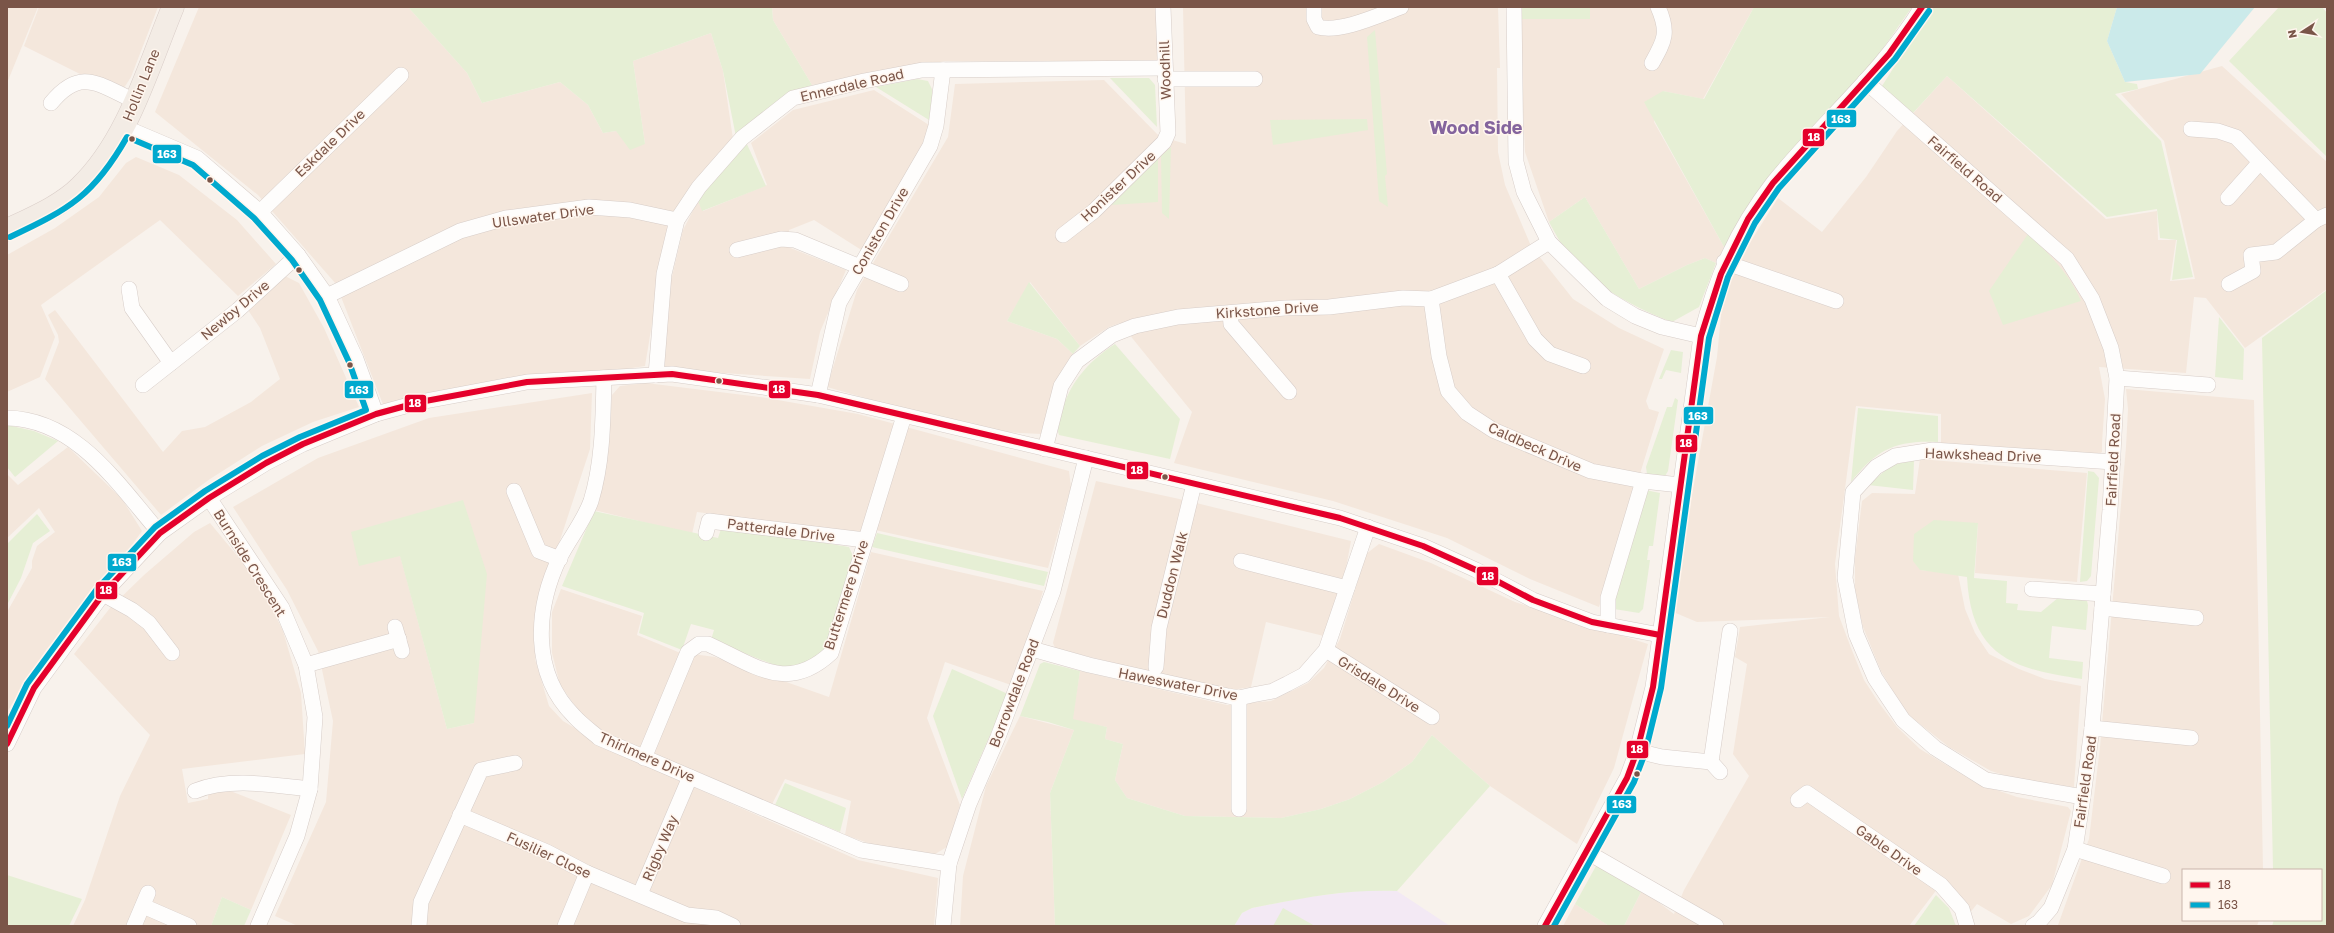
<svg xmlns="http://www.w3.org/2000/svg" width="2334" height="933" font-family="'Golos Text',sans-serif">
<style>
.residential{fill:#f4e7dc;fill-rule:evenodd}
.education{fill:#f3e9f4}
.green{fill:#e6efd5}
.water{fill:#cbeaea}
.lines{fill:none;stroke-linecap:round;stroke-linejoin:round}
.street-casing{stroke:#d7cdc8;stroke-width:16}
.primary-casing{stroke:#dacec9;stroke-width:23}
.street{stroke:#fefdfc;stroke-width:15}
.primary{stroke:#f3ece5;stroke-width:22}
.bus-1-casing{stroke:#fff6ee;stroke-width:9}
.bus-2-casing{stroke:#fff6ee;stroke-width:9}
.bus-1{stroke:#e4002b;stroke-width:6}
.bus-2{stroke:#00a9ce;stroke-width:6}
.bus-dot{fill:#7a5548;stroke:#fff6ee;stroke-width:1.5}
.labels{text-anchor:middle;stroke-width:3;stroke-linejoin:round;paint-order:stroke}
.street-label{font-size:14px;fill:#7a5548;stroke:#fff6ee}
.district-label{font-size:18px;font-weight:bold;fill:#84649d;stroke:#fff6ee}
.line-badge{stroke:#fff6ee;stroke-width:1.5}
.badge-label{font-size:11px;text-anchor:middle;font-weight:bold;fill:#fff}
</style>
<rect width="100%" height="100%" fill="#f8f2ec"/>
<g class="residential">
<path d="M 7,7 L 38,7 L 7,83 Z"/>
<path d="M 39,7 L 158,7 L 131,77 L 120,94 L 24,46 Z"/>
<path d="M 199,7 L 408,7 L 467,73 L 482,103 L 560,82 L 588,105 L 603,133 L 616,131 L 645,144 L 633,61 L 711,33 L 723,71 L 733,139 L 668,227 L 645,366 L 384,407 L 336,284 L 258,195 L 155,112 Z"/>
<path d="M 772,7 L 1157,7 L 1157,61 L 945,61 L 812,85 L 773,20 Z"/>
<path d="M 1183,7 L 1498,7 L 1500,68 L 1497,68 L 1498,152 L 1505,185 L 1531,246 L 1573,299 L 1619,328 L 1664,349 L 1646,401 L 1649,409 L 1659,412 L 1599,607 L 1530,579 L 1447,538 L 1333,501 L 1174,463 L 1192,412 L 1120,323 L 1109,327 L 1080,346 L 1030,282 L 1007,321 L 1057,339 L 1073,354 L 1060,378 L 1042,434 L 980,431 L 827,387 L 857,290 L 948,137 L 955,84 L 1104,80 L 1159,136 L 1186,144 Z"/>
<path d="M 1590,7 L 1754,7 L 1703,99 L 1663,91 L 1654,122 L 1724,247 L 1716,263 L 1705,258 L 1687,265 L 1639,289 L 1585,197 L 1549,222 L 1525,152 L 1519,19 L 1590,19 Z"/>
<path d="M 2222,66 L 2327,162 L 2327,289 L 2245,348 L 2206,298 L 2194,297 L 2186,373 L 2099,367 L 2105,399 L 2102,443 L 2102,452 L 2095,456 L 1941,444 L 1941,414 L 1856,406 L 1835,564 L 1839,616 L 1851,648 L 1864,680 L 1879,703 L 1897,727 L 1920,749 L 1976,783 L 2017,797 L 2068,807 L 2071,811 L 2052,885 L 2029,916 L 2011,924 L 1977,904 L 1969,914 L 1963,899 L 1944,880 L 1909,926 L 1624,926 L 1642,890 L 1674,914 L 1684,890 L 1749,776 L 1733,754 L 1747,664 L 1735,657 L 1740,627 L 1830,617 L 1697,622 L 1671,611 L 1717,357 L 1724,284 L 1778,198 L 1822,232 L 1866,177 L 1897,131 L 1947,76 L 2106,219 L 2157,211 L 2158,240 L 2176,240 L 2170,281 L 2195,279 L 2164,141 L 2121,94 Z"/>
<path d="M 874,90 L 929,125 L 921,155 L 863,251 L 814,220 L 789,230 L 788,247 L 846,270 L 820,332 L 810,379 L 664,369 L 670,285 L 683,230 L 698,201 L 703,211 L 767,185 L 751,143 L 793,110 Z"/>
<path d="M 136,157 L 179,175 L 237,220 L 276,264 L 238,296 L 160,220 L 41,305 L 55,337 L 40,377 L 7,392 L 7,255 L 55,228 L 99,197 L 126,163 Z"/>
<path d="M 285,276 L 299,283 L 324,328 L 359,407 L 313,422 L 262,446 L 210,479 L 161,515 L 45,379 L 59,342 L 58,335 L 48,315 L 55,310 L 163,452 L 182,431 L 205,427 L 251,402 L 280,379 L 260,328 L 248,310 Z"/>
<path d="M 646,383 L 760,397 L 858,414 L 1069,471 L 1071,487 L 1048,568 L 875,530 L 852,532 L 697,512 L 692,534 L 594,510 L 602,489 L 608,454 L 612,395 L 620,386 Z"/>
<path d="M 2126,389 L 2254,400 L 2263,870 L 2183,870 L 2183,920 L 2259,920 L 2257,926 L 2058,925 L 2089,839 L 2100,747 L 2126,447 L 2128,409 Z"/>
<path d="M 592,393 L 590,449 L 539,604 L 535,659 L 549,706 L 563,721 L 617,753 L 858,860 L 938,878 L 934,926 L 298,926 L 275,916 L 326,802 L 333,721 L 318,651 L 287,590 L 233,507 L 318,458 L 429,418 ZM 400,555 L 474,723 L 447,729 Z"/>
<path d="M 68,447 L 122,499 L 142,531 L 118,564 L 46,650 L 7,712 L 7,612 L 32,568 L 32,561 L 37,546 L 55,532 L 39,508 L 7,538 L 7,474 L 18,485 Z"/>
<path d="M 1920,459 L 2087,473 L 2077,582 L 1975,573 L 1978,523 L 1920,570 L 1958,574 L 1965,609 L 1975,633 L 1989,654 L 2019,669 L 2045,679 L 2081,686 L 2074,787 L 2023,781 L 1991,771 L 1949,747 L 1906,713 L 1881,671 L 1863,627 L 1855,590 L 1855,558 L 1862,501 L 1872,493 L 1915,494 Z"/>
<path d="M 1096,481 L 1184,500 L 1351,541 L 1345,573 L 1324,636 L 1266,622 L 1251,687 L 1225,691 L 1055,648 L 1053,643 Z"/>
<path d="M 210,523 L 259,582 L 283,631 L 301,693 L 305,754 L 182,769 L 188,803 L 208,799 L 208,789 L 233,792 L 291,815 L 251,910 L 222,897 L 211,926 L 73,926 L 85,900 L 120,796 L 150,735 L 74,654 L 110,608 L 144,575 L 194,532 Z"/>
<path d="M 1379,544 L 1431,563 L 1515,602 L 1648,644 L 1614,768 L 1577,844 L 1490,786 L 1432,735 L 1412,762 L 1383,782 L 1350,799 L 1321,809 L 1281,818 L 1185,816 L 1127,798 L 1115,780 L 1123,744 L 1105,739 L 1107,727 L 1072,720 L 1080,671 L 1227,705 L 1271,701 L 1308,683 L 1324,668 L 1340,639 L 1366,554 Z"/>
<path d="M 871,552 L 1043,591 L 1026,648 L 1011,685 L 945,662 L 927,718 L 960,805 L 947,847 L 935,854 L 877,846 L 845,835 L 851,801 L 785,779 L 771,806 L 601,733 L 579,711 L 560,685 L 552,653 L 552,612 L 561,589 L 642,616 L 637,635 L 678,652 L 715,657 L 829,697 Z"/>
<path d="M 1020,716 L 1074,730 L 1050,793 L 1055,926 L 960,926 L 963,876 L 986,786 Z"/>
<path d="M 1575,904 L 1609,926 L 1563,926 Z"/>
</g>
<path class="education" d="M 1364,890 L 1397,891 L 1450,926 L 1234,926 L 1242,913 L 1252,908 L 1308,897 Z"/>
<g class="green">
<path d="M 408,7 L 772,7 L 773,20 L 812,85 L 787,96 L 736,137 L 723,71 L 711,33 L 633,61 L 645,144 L 630,150 L 616,131 L 603,133 L 588,105 L 560,82 L 482,103 L 467,73 Z"/>
<rect x="1519" y="7" width="71" height="12"/>
<path d="M 1754,7 L 1912,7 L 1872,64 L 1724,247 L 1644,102 L 1663,91 L 1704,99 Z"/>
<path d="M 1932,7 L 2117,7 L 2107,41 L 2125,82 L 2137,84 L 2138,89 L 2115,94 L 2161,141 L 2193,277 L 2172,280 L 2177,240 L 2160,238 L 2157,209 L 2107,217 L 1947,76 L 1913,113 L 1882,86 Z"/>
<path d="M 2279,7 L 2322,7 L 2327,13 L 2327,157 L 2229,61 Z"/>
<path d="M 1375,30 L 1387,174 L 1385,176 L 1388,207 L 1379,201 L 1367,37 Z"/>
<path d="M 1110,78 L 1149,78 L 1155,85 L 1157,127 Z"/>
<path d="M 917,79 L 928,81 L 932,89 L 932,97 L 929,120 L 876,87 Z"/>
<path d="M 1367,119 L 1368,130 L 1273,145 L 1270,120 Z"/>
<path d="M 746,142 L 766,186 L 702,211 L 698,201 L 731,156 Z"/>
<path d="M 1171,147 L 1169,219 L 1162,213 L 1161,156 Z"/>
<path d="M 1158,159 L 1158,202 L 1111,205 Z"/>
<path d="M 1585,197 L 1639,289 L 1687,265 L 1705,258 L 1716,263 L 1699,307 L 1672,322 C 1639,310 1589,284 1568,254 C 1561,244 1555,233 1549,222 Z"/>
<path d="M 2028,234 C 2049,254 2069,273 2081,301 L 2003,325 L 1989,291 Z"/>
<path d="M 1029,282 L 1080,346 L 1073,354 L 1057,339 L 1007,321 Z"/>
<path d="M 2327,290 L 2327,926 L 2272,926 L 2274,920 L 2321,920 L 2321,870 L 2273,870 L 2262,338 Z"/>
<path d="M 2219,317 L 2244,349 L 2243,380 L 2215,377 Z"/>
<path d="M 1115,344 L 1180,419 L 1170,459 L 1059,435 C 1056,426 1059,420 1062,411 C 1070,382 1090,360 1115,344 Z"/>
<path d="M 1671,350 L 1683,352 L 1681,373 L 1666,370 L 1662,379 L 1659,379 Z"/>
<path d="M 1675,398 L 1678,400 L 1668,471 L 1665,476 L 1647,474 L 1646,467 L 1667,407 L 1672,407 Z"/>
<path d="M 1858,408 L 1938,416 L 1938,442 C 1896,440 1877,449 1851,482 Z"/>
<path d="M 7,425 L 34,431 L 58,441 L 15,477 L 7,467 Z"/>
<path d="M 1914,460 L 1913,490 L 1868,485 L 1892,465 Z"/>
<path d="M 2088,471 L 2094,472 L 2099,478 L 2091,576 L 2087,581 L 2080,582 Z"/>
<path d="M 1645,490 L 1660,493 L 1653,546 L 1649,546 L 1647,560 L 1650,560 L 1643,609 L 1639,613 L 1614,609 L 1612,597 Z"/>
<path d="M 463,500 L 487,574 L 474,723 L 447,729 L 400,556 L 359,566 L 351,532 Z"/>
<path d="M 594,511 L 718,538 L 722,526 L 849,547 L 853,556 L 831,640 L 822,652 L 805,663 L 782,668 L 711,640 L 714,630 L 691,624 L 682,650 L 639,633 L 644,613 L 562,586 Z"/>
<path d="M 37,514 L 50,531 L 33,543 L 21,578 L 7,605 L 7,544 Z"/>
<path d="M 1934,520 L 1978,523 L 1974,578 L 2007,581 L 2006,603 L 2018,604 L 2017,610 L 2041,612 L 2059,597 L 2087,601 L 2088,605 L 2086,630 L 2052,626 L 2049,658 L 2083,662 L 2082,679 C 2012,669 1971,656 1967,577 L 1920,570 L 1913,561 L 1914,534 Z"/>
<path d="M 877,533 L 1048,572 L 1044,586 L 872,547 Z"/>
<path d="M 1044,662 L 1080,671 L 1073,719 L 1107,727 L 1105,739 L 1123,744 L 1115,780 L 1127,798 L 1185,816 L 1281,818 L 1321,809 L 1350,799 L 1383,782 L 1412,762 L 1432,735 L 1490,786 L 1397,891 C 1346,889 1302,898 1252,908 L 1242,913 L 1234,926 L 1055,926 L 1050,793 L 1074,730 L 1048,722 L 1020,716 L 1040,664 Z"/>
<path d="M 952,669 L 1008,694 L 962,799 L 933,716 Z"/>
<path d="M 785,783 L 846,808 L 840,832 L 775,805 Z"/>
<path d="M 1596,866 L 1642,890 L 1624,926 L 1609,926 L 1575,904 Z"/>
<path d="M 7,875 L 82,899 L 69,926 L 7,926 Z"/>
<path d="M 1936,895 L 1949,908 L 1956,926 L 1914,926 Z"/>
<path d="M 222,897 L 251,910 L 244,926 L 211,926 Z"/>
<path d="M 1283,908 L 1315,926 L 1273,926 Z"/>
</g>
<path class="water" d="M 2117,7 L 2255,7 L 2200,74 L 2125,82 L 2107,41 Z"/>
<g class="lines">
<defs>
<g id="street">
<path d="M 1314,7 L 1314,19 L 1318,27 C 1341,33 1379,15 1401,7"/>
<path d="M 1514,7 L 1516,162 L 1524,192 L 1549,242 L 1607,299 L 1635,316 L 1662,327 L 1701,336"/>
<path d="M 1652,63 C 1665,40 1669,32 1658,7"/>
<path d="M 1165,79 L 1255,79"/>
<path d="M 1865,81 L 2067,259 L 2092,299 L 2111,348 L 2117,378 L 2110,510 L 2092,728 L 2083,797 L 2075,849 L 2051,908 L 2039,922 L 2033,926"/>
<path d="M 51,103 C 81,66 99,85 135,101"/>
<path d="M 124,127 L 197,158 L 260,212 L 298,255 L 327,296 L 356,359 L 376,414"/>
<path d="M 2191,129 L 2218,131 L 2236,137 L 2316,220"/>
<path d="M 2228,198 L 2260,162"/>
<path d="M 260,212 L 401,75"/>
<path d="M 1063,235 L 1094,211 L 1164,142 L 1168,133 L 1163,7"/>
<path d="M 737,250 L 781,239 L 795,240 L 901,284"/>
<path d="M 1724,262 L 1836,301"/>
<path d="M 1498,274 L 1535,339 L 1550,354 L 1583,366"/>
<path d="M 2229,284 L 2253,271 L 2251,255 L 2276,252 L 2316,220 L 2327,215"/>
<path d="M 129,289 L 132,308 L 171,363 L 238,310 L 298,255"/>
<path d="M 327,296 L 460,231 L 506,218 L 589,207 L 630,210 L 677,220"/>
<path d="M 1431,299 L 1439,356 L 1448,391 L 1467,413 L 1493,430 L 1591,471 L 1643,481 L 1680,485"/>
<path d="M 1230,313 L 1231,324 L 1289,392"/>
<path d="M 656,375 L 664,274 L 677,220 L 699,187 L 742,138 L 793,98 L 864,81 L 922,70 L 1164,68"/>
<path d="M 604,378 C 603,419 603,462 591,501 C 584,521 569,539 560,557 C 535,609 531,673 574,716 C 581,724 591,731 599,738 L 861,850 L 949,864"/>
<path d="M 2117,378 L 2208,385"/>
<path d="M 143,385 L 171,363"/>
<path d="M 818,395 L 839,303 L 930,146 L 936,126 L 943,70"/>
<path d="M 7,418 C 77,419 119,486 160,533"/>
<path d="M 1045,449 L 1061,386 L 1077,361 L 1112,335 L 1135,326 L 1178,317 L 1285,308 L 1329,307 L 1403,298 L 1431,299 L 1498,274 L 1549,242"/>
<path d="M 514,491 L 539,551 L 560,559"/>
<path d="M 209,498 L 282,608 L 306,665 L 315,717 L 310,789 L 297,836 L 258,926"/>
<path d="M 706,533 L 709,521 L 865,540"/>
<path d="M 1241,561 L 1347,588"/>
<path d="M 2032,589 L 2103,594"/>
<path d="M 103,594 L 132,610 L 149,623 L 172,653"/>
<path d="M 2102,608 L 2196,618"/>
<path d="M 1608,625 L 1608,598 L 1643,481"/>
<path d="M 395,627 L 402,651"/>
<path d="M 1032,649 L 1089,665 L 1228,696 L 1239,698 L 1252,695 L 1273,691 L 1287,684 L 1304,675 L 1326,650 L 1368,527"/>
<path d="M 1326,650 L 1432,717"/>
<path d="M 306,665 L 399,639"/>
<path d="M 1156,667 L 1159,628 L 1194,484"/>
<path d="M 2092,728 L 2191,738"/>
<path d="M 7,744 L 34,688 L 103,594 L 160,533 L 209,498 L 266,463 L 303,444 L 376,414 L 420,402 L 527,382 L 672,374 L 818,395 L 1340,518 L 1423,546 L 1476,570 L 1533,600 L 1592,622 L 1660,635"/>
<path d="M 1637,751 L 1662,757 L 1711,762 L 1720,772"/>
<path d="M 644,758 L 688,652 L 699,644 L 708,644 C 754,665 787,694 831,653 L 904,416"/>
<path d="M 1711,762 L 1730,631"/>
<path d="M 195,791 C 230,777 273,785 310,789"/>
<path d="M 2083,797 L 1986,780 L 1935,748 L 1903,720 L 1875,678 L 1856,634 L 1845,578 L 1853,492 L 1876,467 L 1895,456 L 1933,450 L 2113,462"/>
<path d="M 1798,800 L 1807,793 L 1941,885 L 1962,909 L 1967,926"/>
<path d="M 1239,809 L 1239,698"/>
<path d="M 460,815 L 547,852 L 587,873 L 687,915 L 716,918 L 733,926"/>
<path d="M 2075,849 L 2163,876"/>
<path d="M 1587,852 L 1716,926"/>
<path d="M 640,894 L 690,777"/>
<path d="M 143,906 L 189,926"/>
<path d="M 134,926 L 148,893"/>
<path d="M 419,926 L 421,902 L 481,770 L 515,763"/>
<path d="M 565,926 L 587,873"/>
<path d="M 943,926 L 949,864 L 969,804 L 998,737 L 1053,591 L 1086,458"/>
<path d="M 1545,926 L 1627,778 L 1637,751 L 1653,687 L 1701,336 C 1716,277 1736,231 1773,183 C 1821,123 1882,73 1922,7"/>
</g>
<path id="primary" d="M 7,230 C 32,218 61,206 80,187 C 128,141 148,67 173,7"/>
</defs>
<use href="#street" class="street-casing"/>
<use href="#primary" class="primary-casing"/>
<use href="#street" class="street"/>
<use href="#primary" class="primary"/>
<defs>
<g id="bus-1">
<path d="M 7,744 L 34,688 L 103,594 L 160,533 L 209,498 L 266,463 L 303,444 L 376,414 L 420,402 L 527,382 L 672,374 L 818,395 L 1340,518 L 1423,546 L 1476,570 L 1533,600 L 1592,622 L 1660,635"/>
<path d="M 1545,926 L 1627,778 L 1637,751 L 1653,687 L 1701,336 L 1721,274 L 1748,219 L 1773,183 L 1889,54 L 1922,7"/>
</g>
<g id="bus-2">
<path d="M 7,726 L 27,684 L 97,589 L 155,527 L 205,491 L 262,456 L 300,437 L 366,410 L 349,362 L 320,300 L 292,260 L 254,218 L 193,165 L 127,137 C 94,195 70,209 10,237"/>
<path d="M 1554,926 L 1634,782 L 1645,753 L 1661,688 L 1709,338 L 1728,277 L 1755,223 L 1779,188 L 1895,59 L 1929,11"/>
</g>
</defs>
<use href="#bus-1" class="bus-1-casing"/>
<use href="#bus-2" class="bus-2-casing"/>
<use href="#bus-1" class="bus-1"/>
<use href="#bus-2" class="bus-2"/>
</g>
<g class="bus-dot">
<circle cx="132" cy="139" r="3.5"/>
<circle cx="210" cy="180" r="3.5"/>
<circle cx="299" cy="270" r="3.5"/>
<circle cx="350" cy="365" r="3.5"/>
<circle cx="719" cy="381" r="3.5"/>
<circle cx="1165" cy="477" r="3.5"/>
<circle cx="1637" cy="774" r="3.5"/>
</g>
<g class="labels">
<g class="street-label">
<text transform="translate(1165 70) rotate(-92)" y="5">Woodhill</text>
<text transform="translate(141 85) rotate(-68)" y="5">Hollin Lane</text>
<text transform="translate(852 85) rotate(-13)" y="5">Ennerdale Road</text>
<text transform="translate(330 143) rotate(-44)" y="5">Eskdale Drive</text>
<text transform="translate(1965 169) rotate(41)" y="5">Fairfield Road</text>
<text transform="translate(1118 186) rotate(-43)" y="5">Honister Drive</text>
<text transform="translate(543 216) rotate(-8)" y="5">Ullswater Drive</text>
<text transform="translate(880 231) rotate(-60)" y="5">Coniston Drive</text>
<text transform="translate(235 310) rotate(-40)" y="5">Newby Drive</text>
<text transform="translate(1267 310) rotate(-4)" y="5">Kirkstone Drive</text>
<text transform="translate(1535 447) rotate(24)" y="5">Caldbeck Drive</text>
<text transform="translate(1983 455) rotate(2)" y="5">Hawkshead Drive</text>
<text transform="translate(2113 460) rotate(-87)" y="5">Fairfield Road</text>
<text transform="translate(781 530) rotate(7)" y="5">Patterdale Drive</text>
<text transform="translate(250 563) rotate(58)" y="5">Burnside Crescent</text>
<text transform="translate(1172 575) rotate(-76)" y="5">Duddon Walk</text>
<text transform="translate(846 595) rotate(-72)" y="5">Buttermere Drive</text>
<text transform="translate(1178 684) rotate(11)" y="5">Haweswater Drive</text>
<text transform="translate(1379 684) rotate(32)" y="5">Grisdale Drive</text>
<text transform="translate(1014 693) rotate(-69)" y="5">Borrowdale Road</text>
<text transform="translate(647 757) rotate(24)" y="5">Thirlmere Drive</text>
<text transform="translate(2085 782) rotate(-82)" y="5">Fairfield Road</text>
<text transform="translate(660 848) rotate(-67)" y="5">Rigby Way</text>
<text transform="translate(1889 850) rotate(35)" y="5">Gable Drive</text>
<text transform="translate(549 855) rotate(25)" y="5">Fusilier Close</text>
</g>
<g class="district-label">
<text x="1476" y="134">Wood Side</text>
</g>
</g>
<g class="line-badge">
<rect x="1826" y="109" width="31" height="19" rx="4" fill="#00a9ce"/>
<rect x="1802" y="128" width="23" height="19" rx="4" fill="#e4002b"/>
<rect x="152" y="144" width="30" height="20" rx="4" fill="#00a9ce"/>
<rect x="768" y="380" width="23" height="19" rx="4" fill="#e4002b"/>
<rect x="344" y="380" width="30" height="19" rx="4" fill="#00a9ce"/>
<rect x="404" y="394" width="23" height="19" rx="4" fill="#e4002b"/>
<rect x="1683" y="406" width="31" height="19" rx="4" fill="#00a9ce"/>
<rect x="1675" y="434" width="23" height="19" rx="4" fill="#e4002b"/>
<rect x="1126" y="461" width="23" height="19" rx="4" fill="#e4002b"/>
<rect x="107" y="553" width="30" height="19" rx="4" fill="#00a9ce"/>
<rect x="1476" y="566" width="23" height="20" rx="4" fill="#e4002b"/>
<rect x="95" y="581" width="23" height="19" rx="4" fill="#e4002b"/>
<rect x="1626" y="740" width="23" height="19" rx="4" fill="#e4002b"/>
<rect x="1606" y="795" width="31" height="19" rx="4" fill="#00a9ce"/>
</g>
<g class="badge-label">
<text x="1841" y="123">163</text>
<text x="1814" y="141">18</text>
<text x="167" y="158">163</text>
<text x="779" y="393">18</text>
<text x="359" y="394">163</text>
<text x="415" y="407">18</text>
<text x="1698" y="420">163</text>
<text x="1686" y="447">18</text>
<text x="1137" y="474">18</text>
<text x="122" y="566">163</text>
<text x="1488" y="580">18</text>
<text x="106" y="594">18</text>
<text x="1637" y="753">18</text>
<text x="1622" y="808">163</text>
</g>
<rect width="2334" height="933" fill="none" stroke="#7a5548" stroke-width="16"/>
<rect x="2182" y="869" width="140" height="52" fill="#fff6ee" stroke="#cab6ac"/>
<rect x="2190" y="882" width="20" height="6" fill="#e4002b" stroke="#cab6ac"/>
<text x="2218" y="889" font-size="12" fill="#7a5548">18</text>
<rect x="2190" y="902" width="20" height="6" fill="#00a9ce" stroke="#cab6ac"/>
<text x="2218" y="909" font-size="12" fill="#7a5548">163</text>
<g transform="translate(2302 32) rotate(258)" stroke="#fff6ee" stroke-width="3" paint-order="stroke">
<path d="M0-3L7 15L0 10L-7 15Z" fill="#7a5548"/>
<text y="-6" font-size="11" font-weight="bold" text-anchor="middle" fill="#7a5548">N</text>
</g>
</svg>
